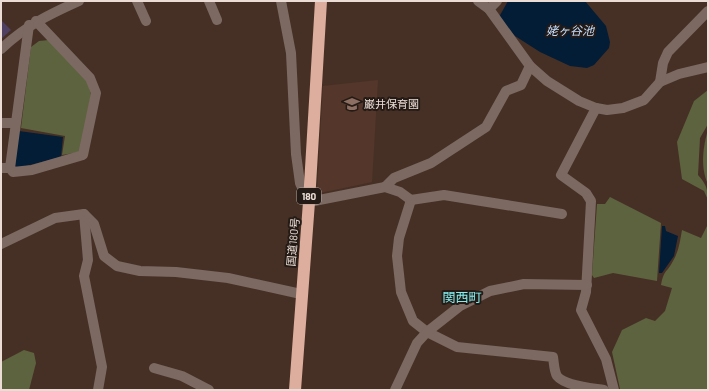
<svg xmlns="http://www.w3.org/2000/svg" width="709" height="391" font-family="Barlow,'Noto Sans JP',sans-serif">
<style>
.built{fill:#54372a}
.green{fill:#5d633e}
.water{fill:#031d37}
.building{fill:#4f3f61}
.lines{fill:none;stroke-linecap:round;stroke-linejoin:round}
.minor{stroke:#7c6962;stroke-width:10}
.highway{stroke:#ddae9d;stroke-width:12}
.labels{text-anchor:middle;stroke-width:4;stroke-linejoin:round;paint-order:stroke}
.shield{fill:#251b16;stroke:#b0a39c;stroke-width:1}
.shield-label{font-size:10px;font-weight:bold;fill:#ebddd6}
.poi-label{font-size:11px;fill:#ebddd6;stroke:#251b16;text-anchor:start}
.street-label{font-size:11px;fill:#ebddd6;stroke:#251b16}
.water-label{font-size:12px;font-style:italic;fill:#c1defe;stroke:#251b16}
.quarter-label{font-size:13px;fill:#82eeef;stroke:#251b16}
</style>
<rect width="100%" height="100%" fill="#463025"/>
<path class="built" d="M 378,80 L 372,182 L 320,193 L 317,192 L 323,86 Z"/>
<g class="green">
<path d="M 49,40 L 87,79 L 91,95 L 80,152 L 62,155 L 65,136 L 21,128 L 31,47 L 39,41 Z"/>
<path d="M 708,90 L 708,124 L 700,138 L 698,175 C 709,187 708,193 708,209 L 708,200 L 704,191 L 682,179 L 677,142 L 694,101 Z"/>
<path d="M 708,130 L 708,184 C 700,168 703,146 708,130 Z"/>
<path d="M 610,197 L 661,223 L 657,281 L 613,273 L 594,278 L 592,275 L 597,204 L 605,204 Z"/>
<path d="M 708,224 L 708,390 L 620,389 L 612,352 L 622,330 L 646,318 L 655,321 L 665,311 L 672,288 L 661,285 C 664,269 667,273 673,261 C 679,251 680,241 682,230 L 701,238 Z"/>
<path d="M 24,350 L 34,353 L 36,363 L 29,390 L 1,390 L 1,362 Z"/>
</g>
<g class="water">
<path d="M 508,1 L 585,1 L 606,26 L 610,42 L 609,48 L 594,65 L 587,68 L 570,66 L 540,52 L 515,36 L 499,17 Z"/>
<path d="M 19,131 L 63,137 L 61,157 L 18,168 L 15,166 Z"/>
<path d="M 662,226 L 665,226 L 666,231 L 678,236 L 674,256 L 662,273 L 659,273 Z"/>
</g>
<path class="building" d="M 1,20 L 11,30 L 1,39 Z"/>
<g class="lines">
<g class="minor">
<path d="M 137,1 L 146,21"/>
<path d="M 209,1 L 217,20"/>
<path d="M 281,1 L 291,53 L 296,154 L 300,183 L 309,202 L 385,187 L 400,192 L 411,200 L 399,238 L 397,256 L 401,292 L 413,321 L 427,332 L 457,347 L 553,357 C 554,363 554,371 557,376 C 565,386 592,388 604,390"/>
<path d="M 478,1 L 489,9 L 530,66 L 547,81 L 579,101 L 596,108 L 607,110 L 623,108 L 644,100 L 660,82 L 679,74 L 708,67"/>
<path d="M 489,9 L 497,1"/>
<path d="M 1,49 C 27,25 48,15 79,1"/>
<path d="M 660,82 L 663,63 L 668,52 L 708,11"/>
<path d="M 596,108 L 561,175 L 586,193 L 591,201 L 586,292 L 581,310 L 606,359 L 614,390"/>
<path d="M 1,123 L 15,123"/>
<path d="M 1,168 L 10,168 L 13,172 L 32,170 L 83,155 L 96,93 L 90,78 L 36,21"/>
<path d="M 10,168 L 29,25"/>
<path d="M 385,187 L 394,178 L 431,163 L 486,127 L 506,91 L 521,85 L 530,66"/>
<path d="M 411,200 L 444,195 L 562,214"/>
<path d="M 84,214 L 88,260 L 84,276 L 102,367 L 98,390"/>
<path d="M 1,244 L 55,218 L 84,214 L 94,224 L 104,256 L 117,266 L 140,271 L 176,272 L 228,278 L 301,294"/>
<path d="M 154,368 L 182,376 L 209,390"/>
<path d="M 395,390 L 417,343 L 427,332 L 460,306 L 490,291 L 524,284 L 587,285"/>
</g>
<path class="highway" d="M 295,390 L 309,202 L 321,1"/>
</g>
<defs>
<symbol id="school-bare" viewBox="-9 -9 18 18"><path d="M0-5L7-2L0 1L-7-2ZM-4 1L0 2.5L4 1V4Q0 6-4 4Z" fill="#8d6e63" stroke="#251b16" stroke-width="2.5" paint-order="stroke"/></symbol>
</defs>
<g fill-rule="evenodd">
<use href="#school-bare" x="341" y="93" width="22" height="22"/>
</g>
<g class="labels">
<rect class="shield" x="297" y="188" width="24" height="16" rx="3"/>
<g class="shield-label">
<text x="309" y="200">180</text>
</g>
<g class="poi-label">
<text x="364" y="108">巌井保育園</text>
</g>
<g class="street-label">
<text transform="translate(293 242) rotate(-85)" y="4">国道180号</text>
</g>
<g class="water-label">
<text x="570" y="35">姥ヶ谷池</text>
</g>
<g class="quarter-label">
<text x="462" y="302">関西町</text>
</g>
</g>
<rect width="709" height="391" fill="none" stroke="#ebddd6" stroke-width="4"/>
</svg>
